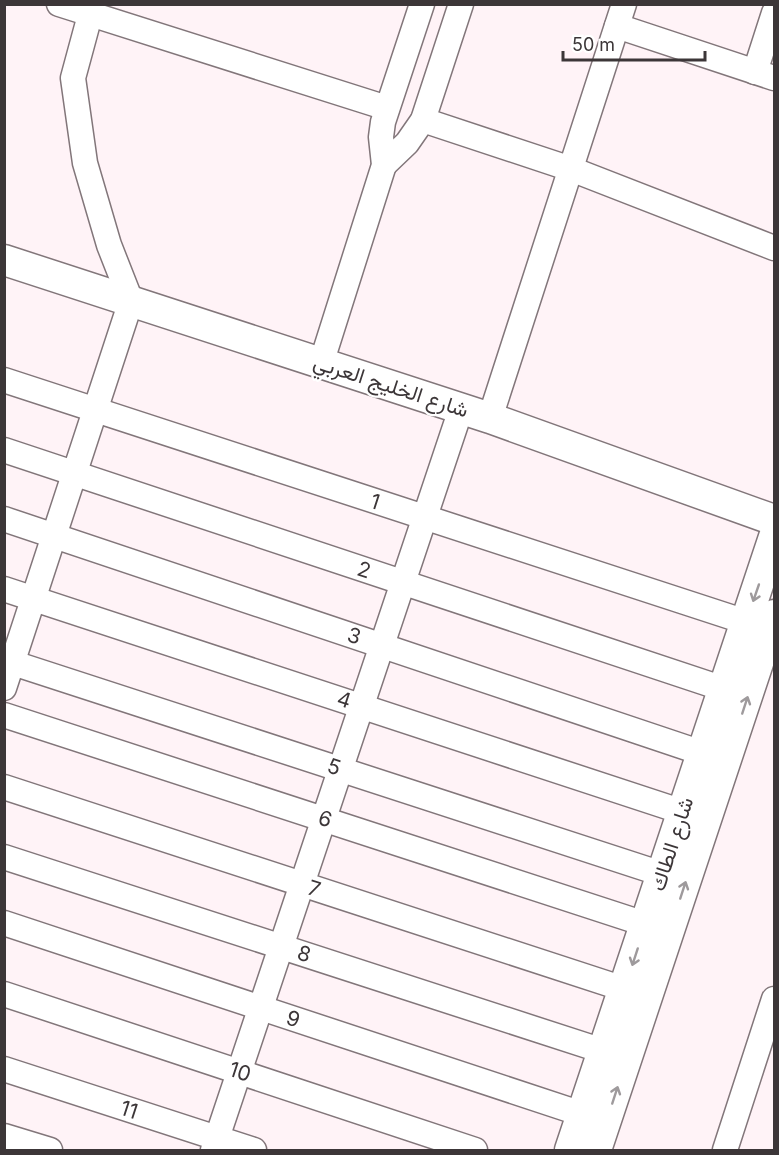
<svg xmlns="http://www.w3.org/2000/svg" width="779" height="1155" font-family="Inter,Vazirmatn,sans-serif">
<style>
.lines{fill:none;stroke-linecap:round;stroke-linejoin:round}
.minor-casing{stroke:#82767a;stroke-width:27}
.major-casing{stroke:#82767a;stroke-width:33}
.minor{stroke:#fff;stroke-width:24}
.major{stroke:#fff;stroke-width:30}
.oneway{stroke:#9e9a9c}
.labels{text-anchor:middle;stroke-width:4.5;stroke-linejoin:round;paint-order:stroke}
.street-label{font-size:21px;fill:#3c3638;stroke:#fff}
</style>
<rect width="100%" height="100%" fill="#fff3f7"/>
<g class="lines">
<defs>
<g id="minor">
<path d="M 59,4 L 387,108"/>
<path d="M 617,26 L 774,78"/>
<path d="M 755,72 L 774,13"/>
<path d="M 423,120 L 571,169 L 774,248"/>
<path d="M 384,165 L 407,143 L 423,120 L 461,4"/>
<path d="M 321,364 L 384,165 L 381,137 L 383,122 L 422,4"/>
<path d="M 4,380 L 746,622"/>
<path d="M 490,418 L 624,4"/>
<path d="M 4,450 L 724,689"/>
<path d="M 4,519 L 702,753"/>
<path d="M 4,589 L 683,812"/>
<path d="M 4,660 L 662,874"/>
<path d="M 4,688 L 131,301 L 109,245 L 85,163 L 73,78 L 93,4"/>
<path d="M 4,715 L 645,924"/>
<path d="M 4,787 L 624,989"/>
<path d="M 4,857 L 603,1051"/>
<path d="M 4,923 L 582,1114"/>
<path d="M 4,994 L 475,1150"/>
<path d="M 4,1069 L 254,1150"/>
<path d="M 4,1136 L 50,1150"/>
<path d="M 213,1150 L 461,409"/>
<path d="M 725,1150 L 774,999"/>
</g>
<g id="major">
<path d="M 4,260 L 490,418 L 774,520"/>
<path d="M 570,1150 L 774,537"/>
<path d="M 596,1150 L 774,615"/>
</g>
</defs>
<use href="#minor" class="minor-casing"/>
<use href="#major" class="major-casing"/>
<use href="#minor" class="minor"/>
<use href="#major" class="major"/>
</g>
<defs><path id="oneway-shaft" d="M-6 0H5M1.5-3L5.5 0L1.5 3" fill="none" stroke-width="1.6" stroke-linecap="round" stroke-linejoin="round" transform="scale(1.5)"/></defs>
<g class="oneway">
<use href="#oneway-shaft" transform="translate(756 593) rotate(109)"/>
<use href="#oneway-shaft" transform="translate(745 705) rotate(-72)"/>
<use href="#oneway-shaft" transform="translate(683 890) rotate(-72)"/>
<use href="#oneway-shaft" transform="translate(635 957) rotate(108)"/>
<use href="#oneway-shaft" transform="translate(615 1095) rotate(-72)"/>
</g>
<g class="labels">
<g class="street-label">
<text transform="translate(391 386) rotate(18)" y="7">شارع الخليج العربي</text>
<text transform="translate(375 502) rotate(18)" y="7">1</text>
<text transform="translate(364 570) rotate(18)" y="7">2</text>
<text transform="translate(354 636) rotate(18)" y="7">3</text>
<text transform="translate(344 700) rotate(18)" y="7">4</text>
<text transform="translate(334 767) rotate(18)" y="7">5</text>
<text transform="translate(325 819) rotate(18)" y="7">6</text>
<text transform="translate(672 844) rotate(-72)" y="7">شارع الطاك</text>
<text transform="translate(314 889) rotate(18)" y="7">7</text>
<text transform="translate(304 954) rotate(18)" y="7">8</text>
<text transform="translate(293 1019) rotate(18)" y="7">9</text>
<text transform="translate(240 1072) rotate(18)" y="7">10</text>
<text transform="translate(129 1110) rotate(18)" y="7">11</text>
</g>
</g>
<rect width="779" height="1155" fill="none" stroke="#3c3638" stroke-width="12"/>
<path d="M563 51v9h142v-9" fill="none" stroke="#3c3638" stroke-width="3"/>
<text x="572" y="51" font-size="18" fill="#3c3638" stroke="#ffffff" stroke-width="4.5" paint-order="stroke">50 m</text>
</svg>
